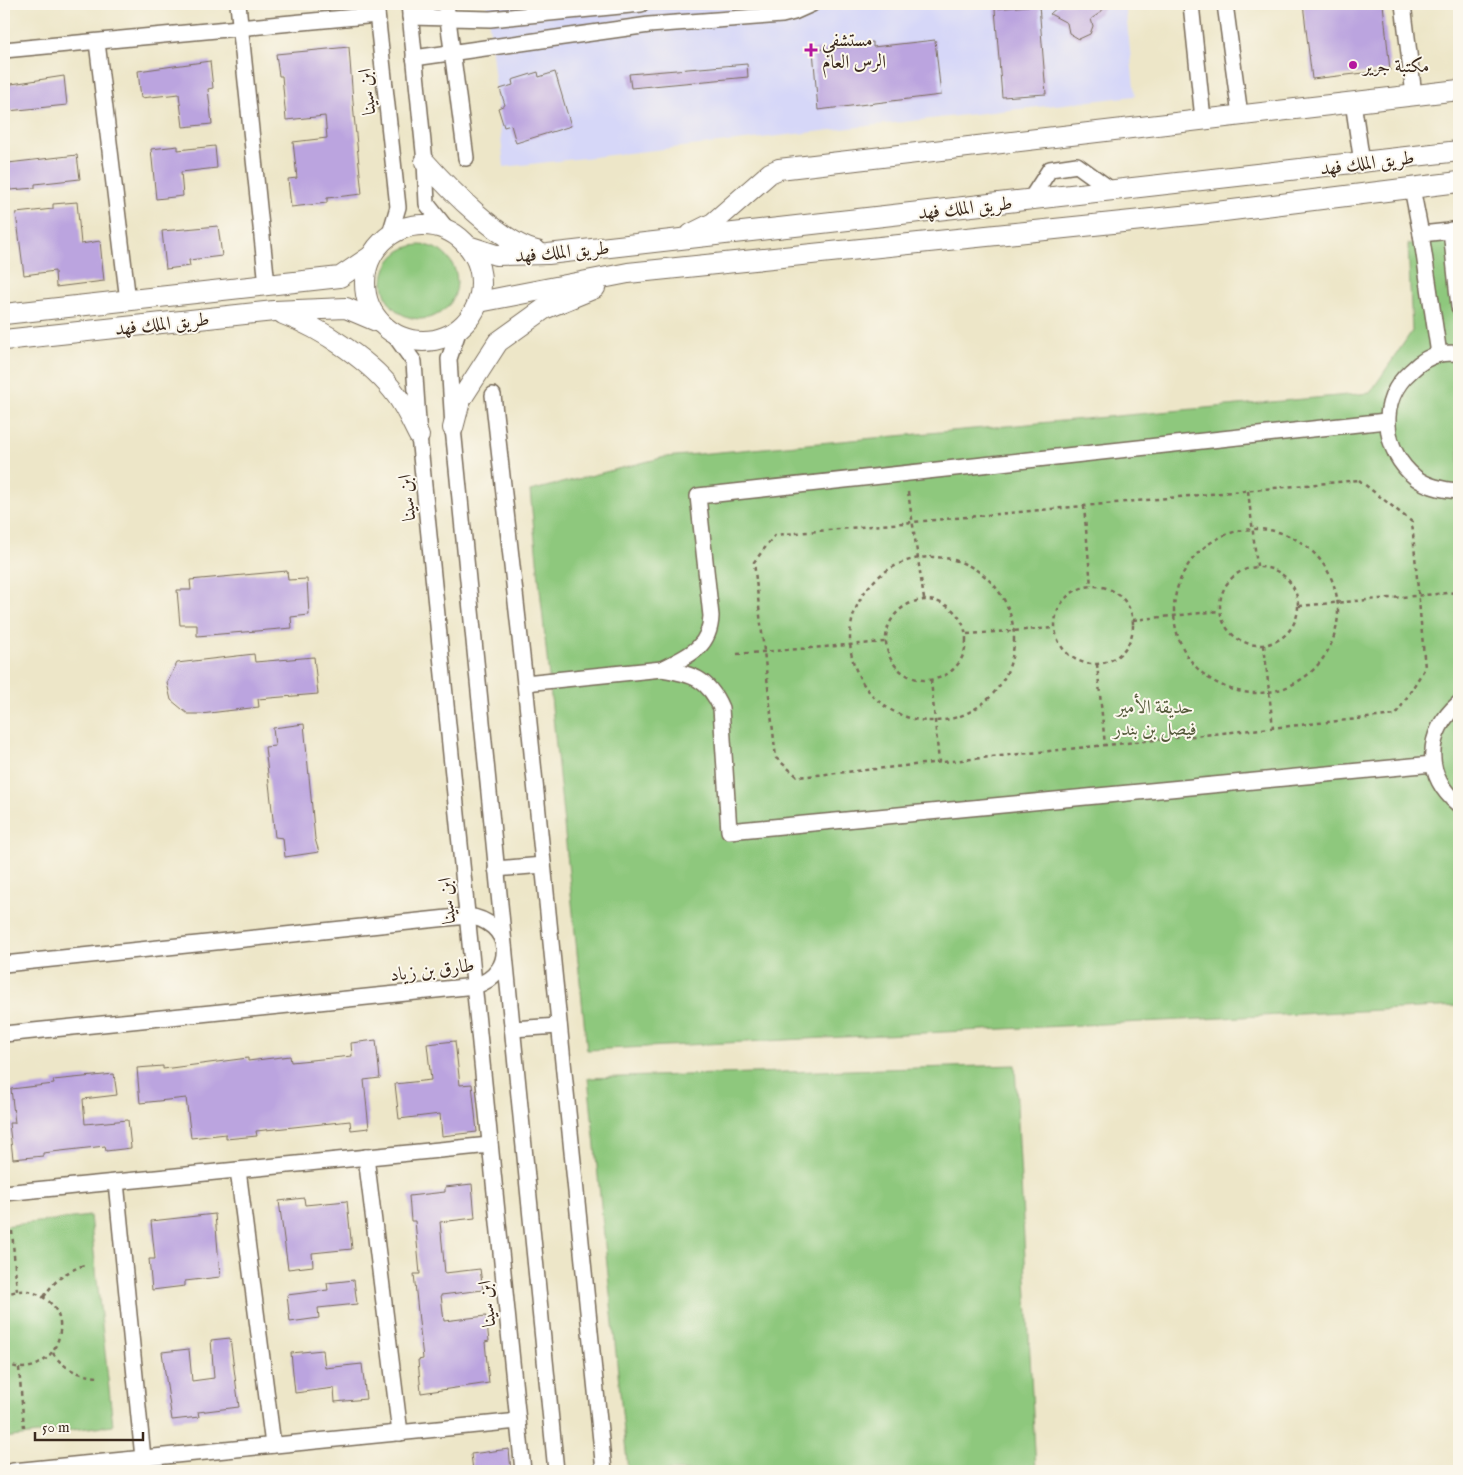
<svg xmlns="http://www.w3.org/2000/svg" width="1463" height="1475" font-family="'IM FELL English',Amiri,serif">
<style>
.built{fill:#d6d7f8}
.green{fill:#8ec87d;stroke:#64794e}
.building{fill:#bba4df}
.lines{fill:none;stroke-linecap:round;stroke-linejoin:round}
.minor-casing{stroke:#796c5a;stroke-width:18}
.major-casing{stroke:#796c5a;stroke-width:22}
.path{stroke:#796c5a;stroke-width:2.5;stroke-dasharray:4 4;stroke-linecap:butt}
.minor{stroke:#fff;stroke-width:15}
.major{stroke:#fff;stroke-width:20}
.poi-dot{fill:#b5179e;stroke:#fbf7ec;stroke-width:2}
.labels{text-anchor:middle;stroke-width:4;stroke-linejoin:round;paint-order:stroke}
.poi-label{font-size:19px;fill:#3b2a1e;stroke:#fbf7ec;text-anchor:start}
.street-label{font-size:19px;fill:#3b2a1e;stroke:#fbf7ec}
.park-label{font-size:19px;fill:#54593a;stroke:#fbf7ec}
</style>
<rect width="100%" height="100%" fill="#fbf7ec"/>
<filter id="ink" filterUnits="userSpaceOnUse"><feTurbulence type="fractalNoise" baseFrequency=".02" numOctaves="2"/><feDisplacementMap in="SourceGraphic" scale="10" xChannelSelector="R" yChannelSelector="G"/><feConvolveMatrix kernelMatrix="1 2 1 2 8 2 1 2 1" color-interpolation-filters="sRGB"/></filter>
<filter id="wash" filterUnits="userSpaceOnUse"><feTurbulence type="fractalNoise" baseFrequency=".0096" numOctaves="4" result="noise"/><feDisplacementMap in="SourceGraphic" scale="20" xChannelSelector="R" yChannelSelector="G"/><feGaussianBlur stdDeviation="1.12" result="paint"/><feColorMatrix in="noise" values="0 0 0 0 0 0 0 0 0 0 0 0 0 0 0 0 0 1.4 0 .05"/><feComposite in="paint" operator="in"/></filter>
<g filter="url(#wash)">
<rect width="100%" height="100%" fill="#ede6c8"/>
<path class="built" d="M 487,4 L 1125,4 L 1135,96 L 504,167 Z"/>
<g class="green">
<path d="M 1459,241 L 1459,1006 L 587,1050 L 530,491 L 665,457 L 1370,393 L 1412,331 L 1408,244 Z"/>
<circle cx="420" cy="282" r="37"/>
<path d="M 1015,1065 L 1036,1471 L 628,1471 L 588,1078 Z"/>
<path d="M 90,1216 L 113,1425 L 4,1438 L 4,1226 Z"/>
</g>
<g id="blocks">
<g class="building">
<path d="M 1061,4 L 1107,4 L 1100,13 L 1091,19 L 1093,26 L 1090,34 L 1079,39 L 1069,33 L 1067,23 L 1050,14 Z"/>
<path d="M 1303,4 L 1383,4 L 1390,70 L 1312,79 Z"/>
<path d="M 1039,5 L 1046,94 L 1002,97 L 995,9 Z"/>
<path d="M 935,40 L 941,95 L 818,110 L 813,50 L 861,46 L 861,43 L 873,42 L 873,47 Z"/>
<path d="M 349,47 L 354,115 L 362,194 L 327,198 L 327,203 L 291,207 L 288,179 L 297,178 L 293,142 L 327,138 L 325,116 L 286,120 L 282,76 L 279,76 L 276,54 Z"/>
<path d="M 210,61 L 213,88 L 208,89 L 212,124 L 183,127 L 179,94 L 141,98 L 138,71 Z"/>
<path d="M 747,64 L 748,77 L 631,88 L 629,74 Z"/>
<path d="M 538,72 L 539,77 L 555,72 L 571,126 L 516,143 L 511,125 L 504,127 L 498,108 L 505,105 L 500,89 L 513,85 L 512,80 Z"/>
<path d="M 64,76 L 67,105 L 8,111 L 5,85 Z"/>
<path d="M 178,146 L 178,150 L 215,146 L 217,168 L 181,172 L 183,196 L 156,199 L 151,149 Z"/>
<path d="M 77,155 L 80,179 L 35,184 L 35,188 L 10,190 L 8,163 Z"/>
<path d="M 77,202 L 81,244 L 100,241 L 104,281 L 56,287 L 55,271 L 24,275 L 16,213 L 53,209 L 53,204 Z"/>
<path d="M 218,226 L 222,256 L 189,260 L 190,266 L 166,269 L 162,231 Z"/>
<path d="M 287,571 L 288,580 L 307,579 L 309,615 L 291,617 L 292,628 L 197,636 L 197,625 L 180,625 L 177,590 L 191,590 L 190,580 Z"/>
<path d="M 254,654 L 255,662 L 314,657 L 318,694 L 258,699 L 259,707 L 201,714 L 188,714 L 171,700 L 167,683 L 177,663 Z"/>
<path d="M 304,724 L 315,839 L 319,852 L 285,857 L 283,838 L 275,837 L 265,747 L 275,746 L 273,728 Z"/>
<path d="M 376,1040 L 380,1078 L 364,1080 L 369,1128 L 351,1130 L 350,1121 L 256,1131 L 257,1136 L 226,1139 L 226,1134 L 191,1138 L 186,1098 L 140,1103 L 137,1068 L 163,1066 L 163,1069 L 248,1058 L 248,1061 L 290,1056 L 291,1062 L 352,1056 L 351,1043 Z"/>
<path d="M 455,1041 L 460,1085 L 472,1084 L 477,1132 L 442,1136 L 440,1114 L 399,1119 L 395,1084 L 431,1080 L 427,1044 Z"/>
<path d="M 114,1074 L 117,1095 L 83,1099 L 85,1124 L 128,1120 L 131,1148 L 106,1151 L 105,1146 L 43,1153 L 43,1156 L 13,1159 L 9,1123 L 15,1123 L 11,1089 L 54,1084 L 53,1080 Z"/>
<path d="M 472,1184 L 475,1218 L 440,1222 L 445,1273 L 480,1269 L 483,1290 L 441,1295 L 444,1321 L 486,1316 L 489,1341 L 485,1342 L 489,1383 L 421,1393 L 418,1360 L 423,1359 L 414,1274 L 420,1274 L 415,1221 L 411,1221 L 409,1196 L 445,1192 L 445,1187 Z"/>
<path d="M 304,1198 L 305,1205 L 347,1201 L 352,1249 L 312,1253 L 313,1266 L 288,1269 L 279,1201 Z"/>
<path d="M 215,1214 L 220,1277 L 185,1281 L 185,1286 L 152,1290 L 149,1259 L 155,1259 L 151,1221 Z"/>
<path d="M 354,1280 L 357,1304 L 318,1308 L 319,1318 L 290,1322 L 287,1295 L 328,1290 L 327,1283 Z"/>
<path d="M 230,1338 L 239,1407 L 198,1412 L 199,1417 L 172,1420 L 162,1352 L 189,1349 L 192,1381 L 214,1378 L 211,1340 Z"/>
<path d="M 323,1350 L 325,1368 L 362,1364 L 366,1399 L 335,1402 L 334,1388 L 295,1393 L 291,1353 Z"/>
<path d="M 509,1449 L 511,1471 L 473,1471 L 471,1454 Z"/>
</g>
</g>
</g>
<g filter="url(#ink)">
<use href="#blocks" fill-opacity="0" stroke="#796c5a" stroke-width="1"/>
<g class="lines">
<defs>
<g id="minor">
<path d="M 238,4 L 267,285"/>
<path d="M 376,4 L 398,207 L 390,234"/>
<path d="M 409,4 L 425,162 L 427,204 L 446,228"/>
<path d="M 446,4 L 466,158"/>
<path d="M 1191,4 L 1203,119"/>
<path d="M 1225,4 L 1240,115"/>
<path d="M 1403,4 L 1414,95"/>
<path d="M 410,17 L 490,19 L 641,4"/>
<path d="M 97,42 L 128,301"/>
<path d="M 4,50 L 377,15"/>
<path d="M 414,58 L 649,25 L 782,15 L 794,12 L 812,4"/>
<path d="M 1353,102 L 1362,163"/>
<path d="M 1412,188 L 1421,234 L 1439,354"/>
<path d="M 1030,200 L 1050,169 L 1077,165 L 1113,191"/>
<path d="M 1451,230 L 1459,307"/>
<path d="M 1421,234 L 1459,230"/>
<path d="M 459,329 L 449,359 L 453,428 L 556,1471"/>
<path d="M 393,333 L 414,362 L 419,436 L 523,1471"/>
<path d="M 1459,353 C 1453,353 1446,353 1440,354 C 1429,356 1418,364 1411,371 C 1377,400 1382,451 1416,478 C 1428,487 1444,490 1459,491"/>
<path d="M 493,395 L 525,683 L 604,1471"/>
<path d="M 1386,421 L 698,496 L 711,616 C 710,648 688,656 662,669 C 692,674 708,678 721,708 L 729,831 L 1433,764"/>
<path d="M 525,683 L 662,669"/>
<path d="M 1459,703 C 1425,733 1423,775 1459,805"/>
<path d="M 496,869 L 543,865"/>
<path d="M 4,964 L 467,916 C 512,921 518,972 475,986 L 4,1034"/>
<path d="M 512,1029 L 559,1026"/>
<path d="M 366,1157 L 400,1433"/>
<path d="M 238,1170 L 273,1445"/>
<path d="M 116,1182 L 143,1458"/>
<path d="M 4,1193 L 490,1145"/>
<path d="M 13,1471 L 518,1421"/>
</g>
<g id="major">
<path d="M 425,162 C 448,188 504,245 537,251"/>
<circle cx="423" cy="283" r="58"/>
<path d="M 691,234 L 713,223 L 770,173 L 779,169 L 1459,90"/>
<path d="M 471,247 L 496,255 L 548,254 L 1459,151"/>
<path d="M 479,302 L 628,273 L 1200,214 L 1459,182"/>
<path d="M 4,314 L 340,277 L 371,256"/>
<path d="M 283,314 C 321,328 373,362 397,396 C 406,408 412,423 419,436"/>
<path d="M 4,340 L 274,311 L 346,308 L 379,322"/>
<path d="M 453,428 L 460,401 L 498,342 L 544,309 L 595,288"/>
</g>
</defs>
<use href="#minor" class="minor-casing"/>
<use href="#major" class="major-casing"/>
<g class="path">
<path d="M 1359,480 L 1412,522 L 1425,668 L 1396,715 L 798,777 L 776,758 L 754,562 L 775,535 Z"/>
<path d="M 1248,491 L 1257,566"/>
<path d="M 908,492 L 924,599"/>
<path d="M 1084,506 L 1091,586"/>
<circle cx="1256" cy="611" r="82"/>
<circle cx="932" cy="639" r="82"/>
<circle cx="1259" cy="606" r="39"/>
<circle cx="1094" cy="625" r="39"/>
<circle cx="926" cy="640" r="40"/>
<path d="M 1299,606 L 1459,592"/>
<path d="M 1133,620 L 1220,611"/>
<path d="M 967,634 L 1054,628"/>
<path d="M 1264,645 L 1273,728"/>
<path d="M 737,654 L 885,642"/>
<path d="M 1097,664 L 1105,745"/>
<path d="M 931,680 L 939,762"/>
<path d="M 12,1231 L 17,1291"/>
<path d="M 4,1296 C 14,1290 27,1289 37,1294 C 87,1316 47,1389 4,1362"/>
<path d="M 44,1297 C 55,1279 67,1271 87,1264"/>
<path d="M 53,1353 C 63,1369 81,1376 99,1377"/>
<path d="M 19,1368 L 24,1427"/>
</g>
<use href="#minor" class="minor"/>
<use href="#major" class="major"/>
</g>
</g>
<g class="poi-dot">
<path d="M808.5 42.5h5v5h5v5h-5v5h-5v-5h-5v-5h5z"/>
<circle cx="1353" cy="65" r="5"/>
</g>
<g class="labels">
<g class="poi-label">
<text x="822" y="46">مستشفي<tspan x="822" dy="22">الرس العام</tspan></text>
<text x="1363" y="72">مكتبة جرير</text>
</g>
<g class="street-label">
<text transform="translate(366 92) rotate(-96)" y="7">ابن سينا</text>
<text transform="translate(1367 162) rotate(-7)" y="7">طريق الملك فهد</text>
<text transform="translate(965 207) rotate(-6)" y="7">طريق الملك فهد</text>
<text transform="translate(562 251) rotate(-5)" y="7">طريق الملك فهد</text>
<text transform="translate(162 323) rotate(-6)" y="7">طريق الملك فهد</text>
<text transform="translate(406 498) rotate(-96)" y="7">ابن سينا</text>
<text transform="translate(446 901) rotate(-96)" y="7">ابن سينا</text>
<text transform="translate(432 969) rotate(-7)" y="7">طارق بن زياد</text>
<text transform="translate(486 1304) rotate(-96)" y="7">ابن سينا</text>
</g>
<g class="park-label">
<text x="1155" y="713">حديقة الأمير<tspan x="1155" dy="22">فيصل بن بندر</tspan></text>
</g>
</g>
<rect width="1463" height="1475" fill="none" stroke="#fbf7ec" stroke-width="20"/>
<path d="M35 1432v8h108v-8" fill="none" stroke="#3b2a1e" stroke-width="2.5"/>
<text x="42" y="1432" font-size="15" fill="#3b2a1e" stroke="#fbf7ec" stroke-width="4" paint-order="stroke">50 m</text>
</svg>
